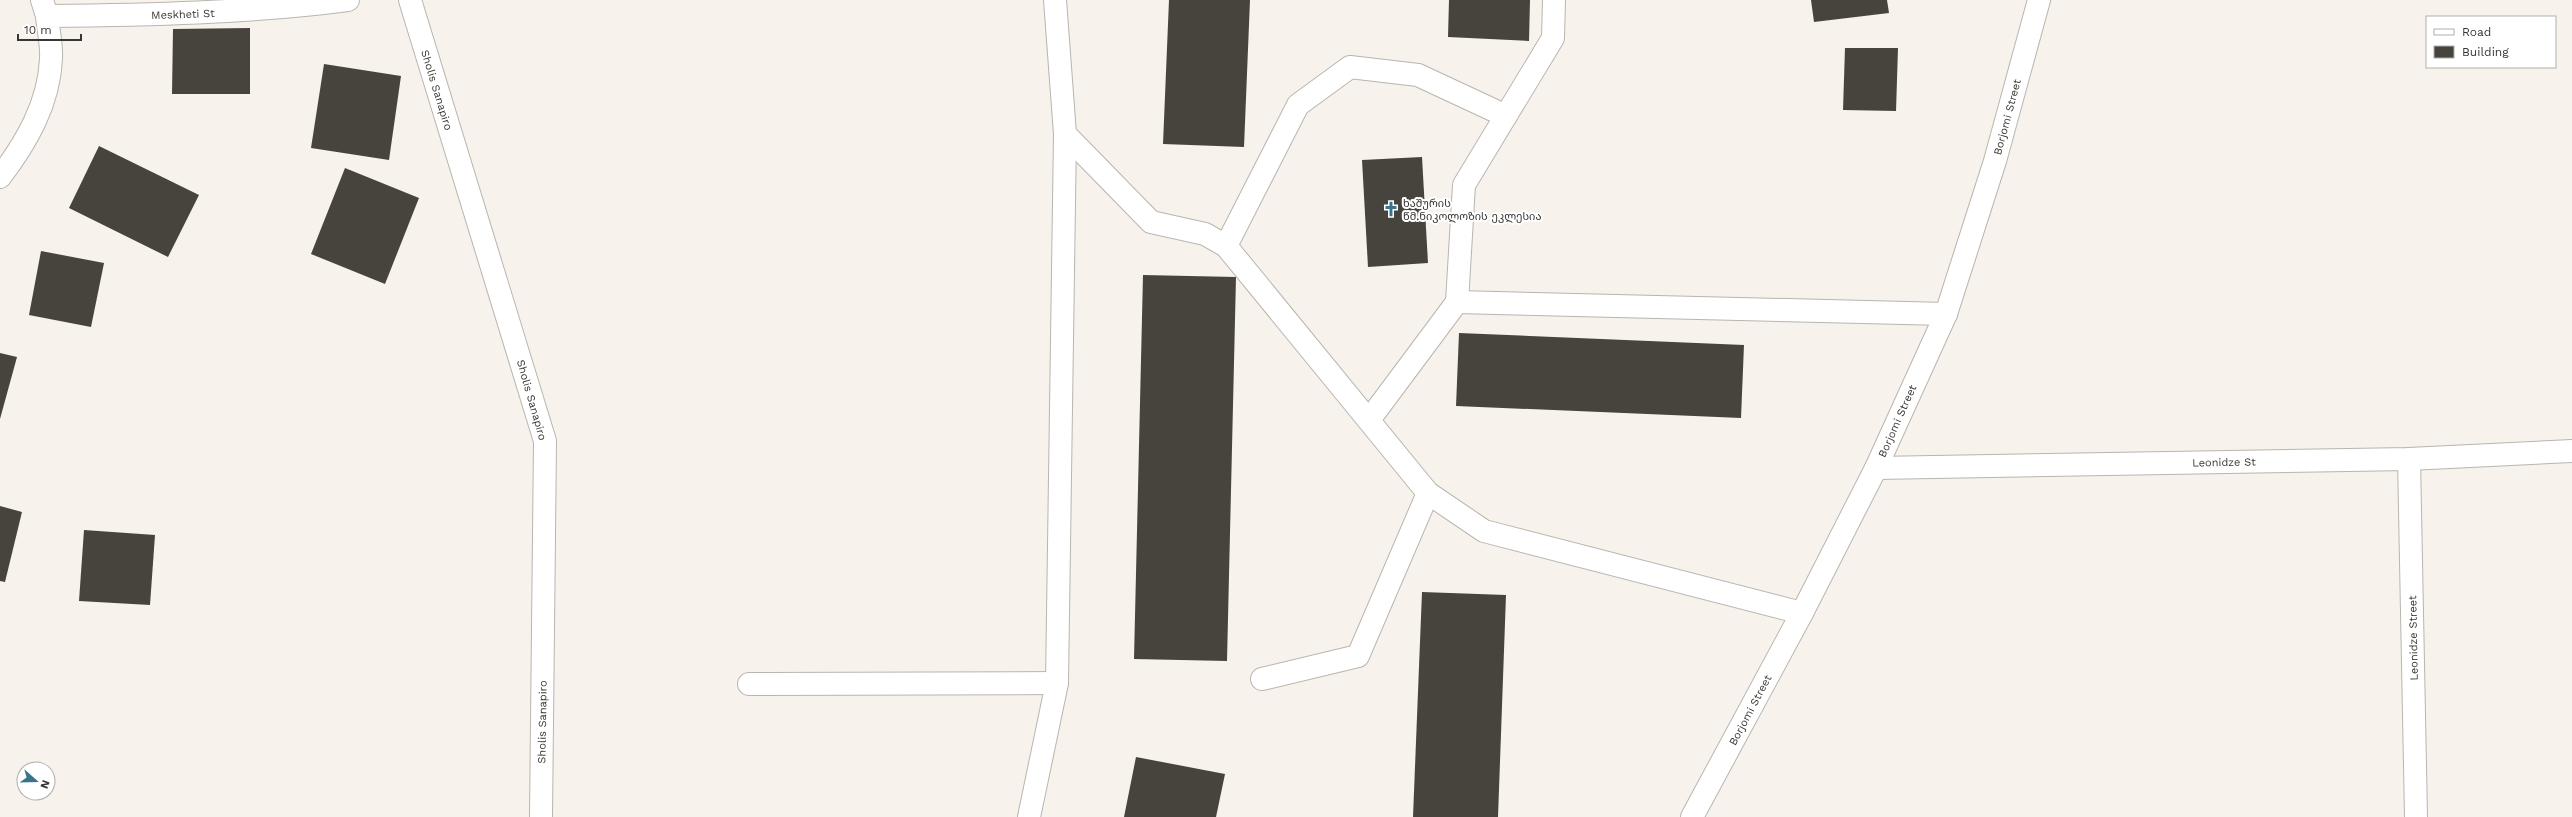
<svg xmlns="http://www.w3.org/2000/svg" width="2572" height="817" font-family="'Work Sans','Noto Sans Georgian',sans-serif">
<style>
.building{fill:#47443e}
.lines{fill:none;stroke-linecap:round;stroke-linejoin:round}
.lane-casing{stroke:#b9b5af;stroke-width:24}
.street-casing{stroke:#b9b5af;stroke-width:24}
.highway-casing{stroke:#b9b5af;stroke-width:24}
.lane{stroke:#fff;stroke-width:22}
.street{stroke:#fff;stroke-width:22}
.highway{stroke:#fff;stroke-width:22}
.labels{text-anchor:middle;stroke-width:4;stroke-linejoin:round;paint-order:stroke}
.street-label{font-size:11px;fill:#383634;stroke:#fff}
.poi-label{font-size:11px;fill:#383634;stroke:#fff;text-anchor:start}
</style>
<rect width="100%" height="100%" fill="#f7f2eb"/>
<g class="building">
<path d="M 1169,0 L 1250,0 L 1244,147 L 1163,144 Z"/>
<path d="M 1449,0 L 1530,0 L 1529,41 L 1448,37 Z"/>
<path d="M 1811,0 L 1887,0 L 1889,13 L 1814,22 Z"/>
<path d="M 250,28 L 250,94 L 172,94 L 173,29 Z"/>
<path d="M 1845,48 L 1898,48 L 1896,111 L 1843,110 Z"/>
<path d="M 324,64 L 401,76 L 389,160 L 311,148 Z"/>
<path d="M 99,146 L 199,195 L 168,257 L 69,208 Z"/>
<path d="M 1422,157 L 1428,263 L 1368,267 L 1362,160 Z"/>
<path d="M 345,168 L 419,198 L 385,284 L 311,254 Z"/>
<path d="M 41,251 L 104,263 L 91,327 L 29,315 Z"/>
<path d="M 1143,275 L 1236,277 L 1227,661 L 1134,659 Z"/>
<path d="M 1459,333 L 1744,345 L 1741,418 L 1456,406 Z"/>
<path d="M 0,353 L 17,357 L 0,419 Z"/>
<path d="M 0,506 L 22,512 L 5,582 L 0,581 Z"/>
<path d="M 84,530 L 155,535 L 150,605 L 79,601 Z"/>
<path d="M 1422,592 L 1506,595 L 1498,817 L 1413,817 Z"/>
<path d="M 1136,757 L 1225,774 L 1216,817 L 1124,817 Z"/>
</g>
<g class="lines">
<defs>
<g id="lane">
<path d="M 42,0 L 47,16"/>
<path d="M 1226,246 L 1298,105 L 1350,67 L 1418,75 L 1506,116"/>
<path d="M 1457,302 L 1946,314"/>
<path d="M 1369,420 L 1457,302 L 1464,185 L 1553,38 L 1554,0"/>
<path d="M 1262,679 L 1358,656 L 1428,493"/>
<path d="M 1029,817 L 1057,683 L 1065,134"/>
</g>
<g id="street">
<path d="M 410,0 L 545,441 L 541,817"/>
<path d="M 1055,0 L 1065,134 L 1151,222 L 1205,234 L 1226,246 L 1428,493 L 1484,531 L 1802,613"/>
<path d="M 0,177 C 26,143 49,104 51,59 C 52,45 48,30 47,16 C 148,15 248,13 348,0"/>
<path d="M 2409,459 L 2416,817"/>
<path d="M 1876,468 L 2409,459 L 2572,451"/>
<path d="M 749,684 L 1057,683"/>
</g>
<path id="highway" d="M 1692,817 L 1802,613 L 1876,468 L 1946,314 L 1995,161 L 2039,0"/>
</defs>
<use href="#lane" class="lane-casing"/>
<use href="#street" class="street-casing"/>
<use href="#highway" class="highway-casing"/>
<use href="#lane" class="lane"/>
<use href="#street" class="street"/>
<use href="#highway" class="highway"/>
</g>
<defs>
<symbol id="church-bare" viewBox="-9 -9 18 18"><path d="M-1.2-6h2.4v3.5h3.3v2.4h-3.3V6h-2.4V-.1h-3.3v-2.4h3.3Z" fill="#39748c" stroke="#fff" stroke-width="2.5" paint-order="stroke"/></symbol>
</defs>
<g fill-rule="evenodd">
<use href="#church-bare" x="1380" y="198" width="22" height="22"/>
</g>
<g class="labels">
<g class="street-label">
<text transform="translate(183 14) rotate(-2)" y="4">Meskheti St</text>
<text transform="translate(437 90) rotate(73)" y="4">Sholis Sanapiro</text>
<text transform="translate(2007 117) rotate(-75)" y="4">Borjomi Street</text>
<text transform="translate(532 400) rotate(74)" y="4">Sholis Sanapiro</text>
<text transform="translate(1897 421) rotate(-66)" y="4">Borjomi Street</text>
<text transform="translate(2224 462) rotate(-1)" y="4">Leonidze St</text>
<text transform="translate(2413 638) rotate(-91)" y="4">Leonidze Street</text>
<text transform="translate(1750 710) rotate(-62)" y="4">Borjomi Street</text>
<text transform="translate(542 722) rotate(-89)" y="4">Sholis Sanapiro</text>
</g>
<g class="poi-label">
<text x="1403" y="207">ხაშურის<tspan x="1403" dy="13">წმ.ნიკოლოზის ეკლესია</tspan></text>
</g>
</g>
<rect x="2426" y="16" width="130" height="52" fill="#ffffff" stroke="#afafae"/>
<rect x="2434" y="29" width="20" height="6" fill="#ffffff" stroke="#afafae"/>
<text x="2462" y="36" font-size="12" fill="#383634">Road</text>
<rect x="2434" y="46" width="20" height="12" fill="#47443e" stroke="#afafae"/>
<text x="2462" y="56" font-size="12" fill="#383634">Building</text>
<g transform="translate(36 781) rotate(110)"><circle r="19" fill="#ffffff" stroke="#afafae"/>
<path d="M0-3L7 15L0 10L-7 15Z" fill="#39748c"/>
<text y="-6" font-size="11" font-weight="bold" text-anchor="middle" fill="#383634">N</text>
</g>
<path d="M18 34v6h63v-6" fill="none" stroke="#383634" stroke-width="2"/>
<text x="24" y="34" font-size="12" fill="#383634" stroke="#ffffff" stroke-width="3" paint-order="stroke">10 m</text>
</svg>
